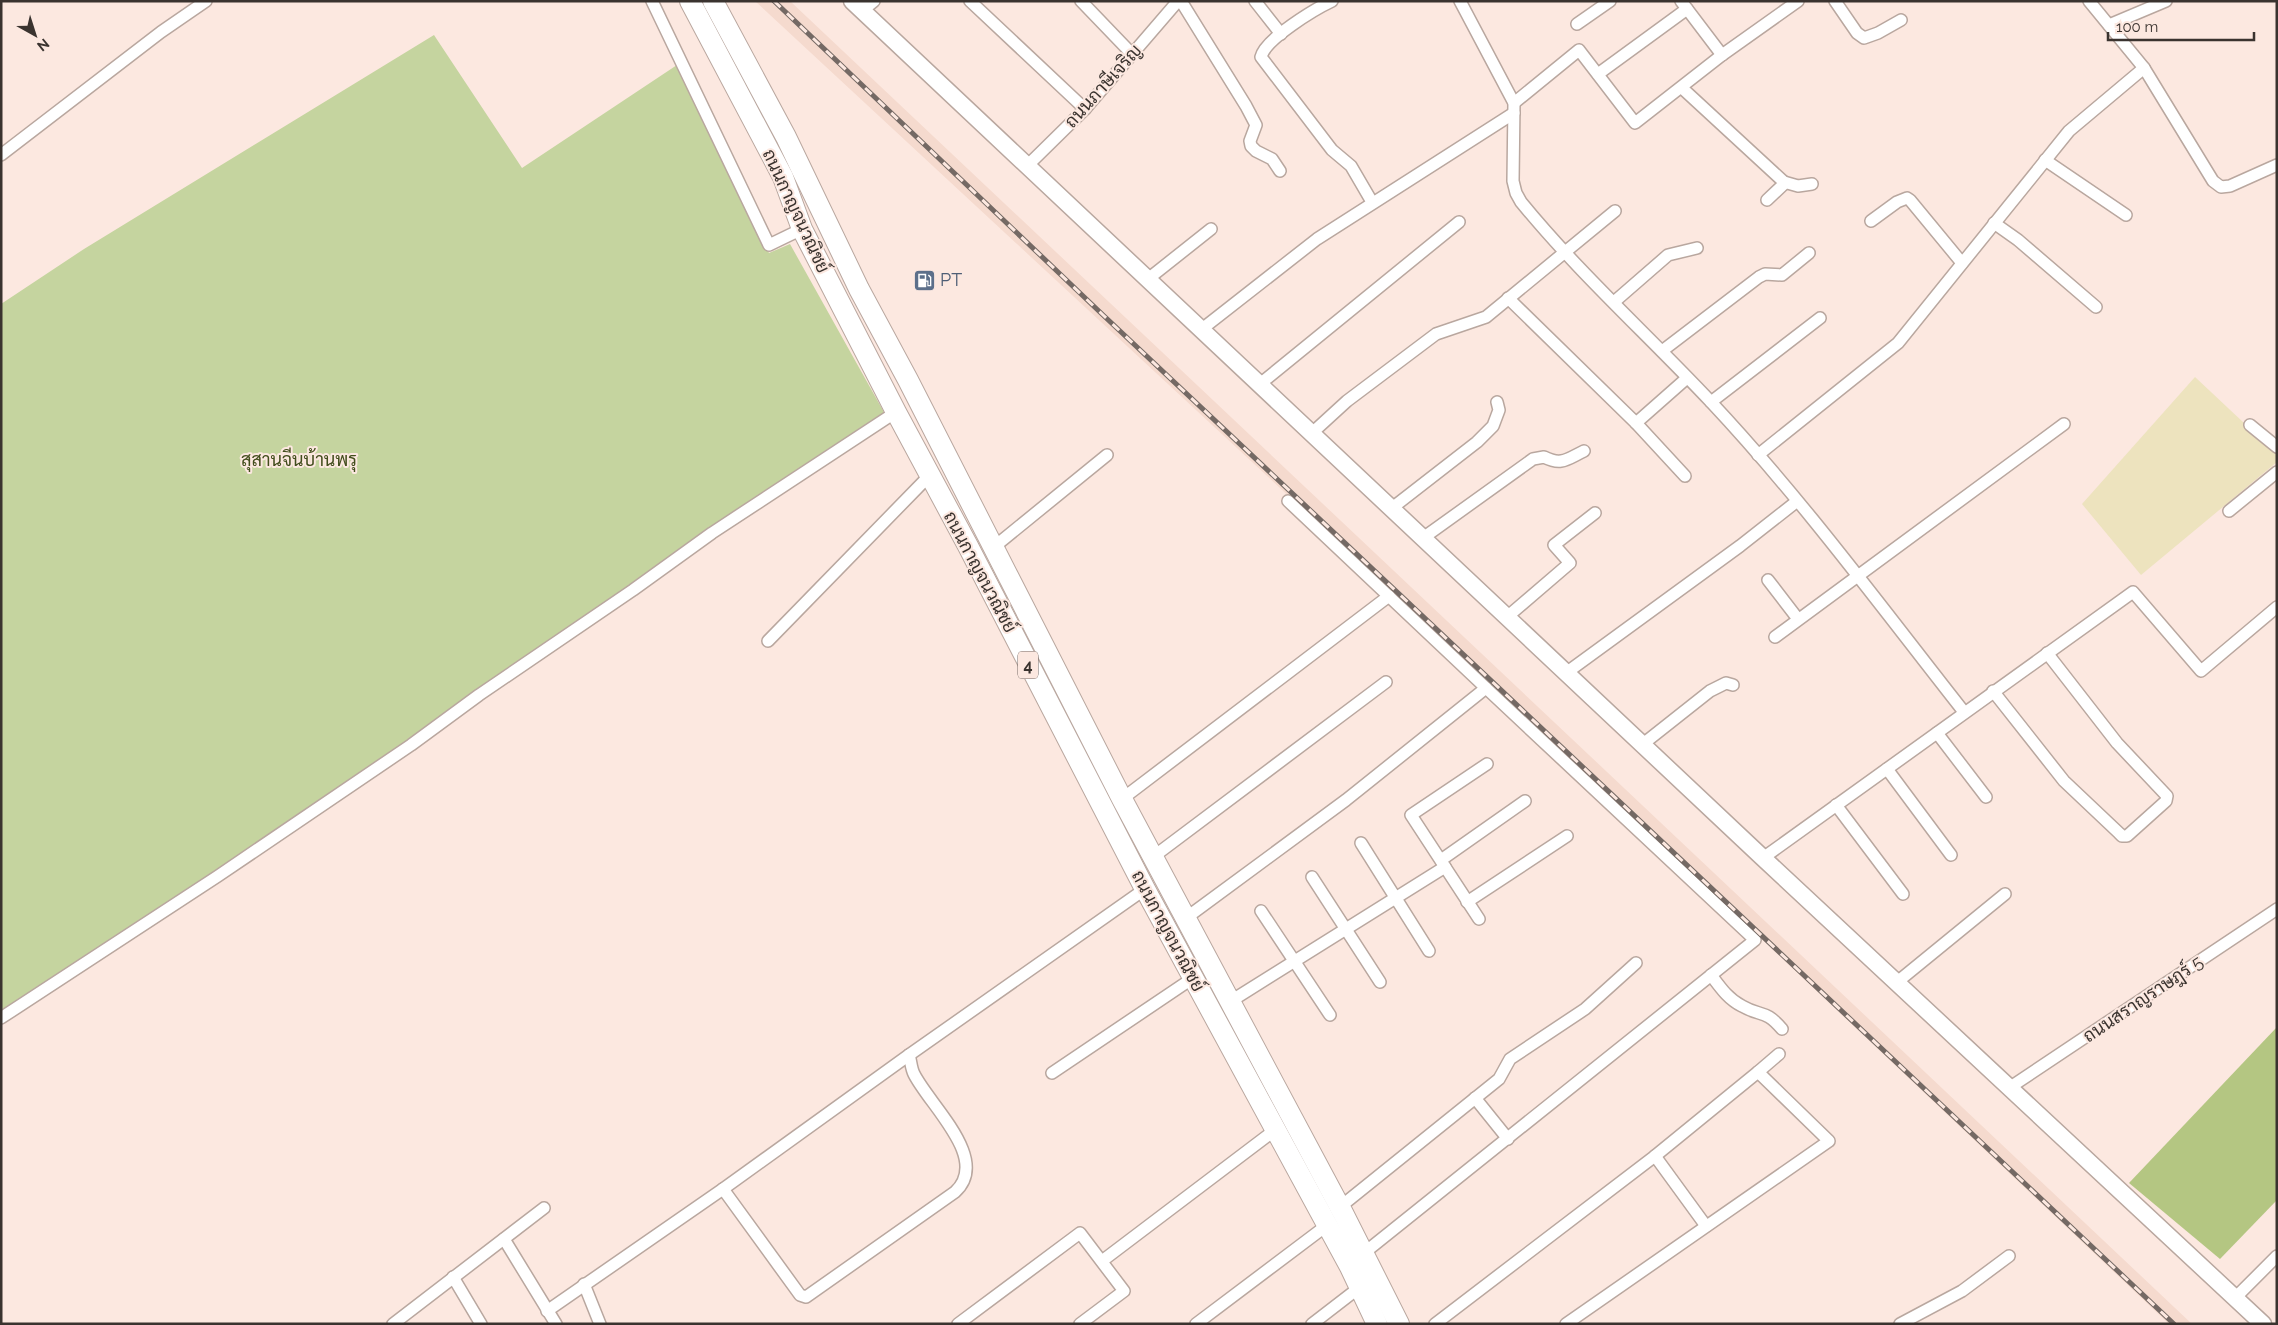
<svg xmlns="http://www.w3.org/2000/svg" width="2278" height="1325" font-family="Raleway,Sarabun,sans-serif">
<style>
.built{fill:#f5dace}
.green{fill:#c5d49f}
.forest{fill:#b4c682}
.sand{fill:#ede3be}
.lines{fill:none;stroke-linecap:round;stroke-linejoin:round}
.street-casing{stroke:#b9a79f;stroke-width:14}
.secondary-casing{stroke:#b9a79f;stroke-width:19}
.highway-casing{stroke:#b9a79f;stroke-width:22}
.street{stroke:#fff;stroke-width:11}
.secondary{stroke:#fff;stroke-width:16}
.highway{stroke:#fff;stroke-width:20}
.rail-casing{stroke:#746964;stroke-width:5}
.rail{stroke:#fce8e0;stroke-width:3;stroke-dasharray:9;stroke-linecap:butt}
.labels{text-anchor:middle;stroke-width:4;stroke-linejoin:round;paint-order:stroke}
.shield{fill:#fce8e0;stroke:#746964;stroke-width:1}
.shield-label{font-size:16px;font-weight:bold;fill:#3a332f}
.street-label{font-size:18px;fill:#3a332f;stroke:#fce8e0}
.service-label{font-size:18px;fill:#4e5e75;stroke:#fce8e0;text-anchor:start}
.park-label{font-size:18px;fill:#424d1c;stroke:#fce8e0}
</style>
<rect width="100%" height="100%" fill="#fce8e0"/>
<path class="built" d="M 755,1 L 790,1 L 2192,1324 L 2169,1324 L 1529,719 Z"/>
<path class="green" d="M 434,35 L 522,168 L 677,65 L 769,253 L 790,244 L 885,414 L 408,742 L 1,1014 L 1,304 L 84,249 Z"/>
<path class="forest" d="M 2277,1027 L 2277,1200 L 2220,1259 L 2129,1183 Z"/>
<path class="sand" d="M 2195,377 L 2277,454 L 2277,462 L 2141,575 L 2082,504 Z"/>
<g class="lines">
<defs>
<g id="street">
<path d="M 652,1 L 769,245 L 802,229"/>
<path d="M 970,1 L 1085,109"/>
<path d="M 1081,1 L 1132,54"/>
<path d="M 1181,1 L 1246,106 L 1256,125 L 1250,141 L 1251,146 L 1256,151 L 1272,159 L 1280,171"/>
<path d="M 1255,1 L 1281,34"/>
<path d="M 1332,1 C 1315,9 1265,39 1261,57 L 1332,150 L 1351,166 L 1372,202"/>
<path d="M 1460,1 L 1514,103 L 1513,181 L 1516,193 L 1521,202 C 1579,273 1648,335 1711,402 C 1802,499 1882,608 1964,712"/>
<path d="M 1681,1 L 1722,55"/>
<path d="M 1835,1 L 1857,33 L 1864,38 L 1878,33 L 1901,20"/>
<path d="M 2089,1 L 2144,68 L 2213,181 L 2221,187 L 2230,186 L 2277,165"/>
<path d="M 862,11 L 874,1"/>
<path d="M 1577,24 L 1610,1"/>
<path d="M 2109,25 L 2166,1"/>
<path d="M 1598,74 L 1687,9"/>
<path d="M 1682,88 L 1785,183 L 1767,200"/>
<path d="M 1514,103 L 1579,50 L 1635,123 L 1722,55 L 1798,1"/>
<path d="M 1,155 L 161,32 L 206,1"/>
<path d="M 2045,160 L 2126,215"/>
<path d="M 1026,167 L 1085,109 L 1178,1"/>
<path d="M 1784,182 L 1798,186 L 1812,184"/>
<path d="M 1871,221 L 1897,202 L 1907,198 L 1910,200 L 1962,263"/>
<path d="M 1994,223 L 2018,240 L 2096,307"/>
<path d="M 1148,279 L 1211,229"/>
<path d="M 1508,298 L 1636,423 L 1685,476"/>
<path d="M 1614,302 L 1668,255 L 1697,248"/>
<path d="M 1202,329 L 1317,239 L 1514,113"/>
<path d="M 1662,351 L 1759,277 L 1765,274 L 1782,275 L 1809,253"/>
<path d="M 1260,384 L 1459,222"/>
<path d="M 1711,402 L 1820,318"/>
<path d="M 1636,423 L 1687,378"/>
<path d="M 2250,425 L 2277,447"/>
<path d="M 1312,433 L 1347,401 L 1436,334 L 1486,317 L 1615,211"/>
<path d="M 1758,455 L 1898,343 L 2069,131 L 2144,68"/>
<path d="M 1392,508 L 1477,442 L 1493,426 L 1499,410 L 1497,402"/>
<path d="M 2229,511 L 2277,472"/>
<path d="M 1423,538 L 1533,459 L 1544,457 C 1562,466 1567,459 1584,451"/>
<path d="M 994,547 L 1107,455"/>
<path d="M 1768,580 L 1798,619"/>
<path d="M 1507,617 L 1570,563 L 1554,545 L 1595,513"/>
<path d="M 1775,637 L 2064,424"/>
<path d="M 768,641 L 929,476"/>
<path d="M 1566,673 L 1740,546 L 1796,502"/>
<path d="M 1993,691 L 2064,781 L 2119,833 L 2122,836 L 2127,836 L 2166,801 L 2167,796 L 2117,743 L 2047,653"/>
<path d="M 1937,733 L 1986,797"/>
<path d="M 1643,744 L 1710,691 L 1726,683 L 1733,685"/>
<path d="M 1887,769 L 1951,855"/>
<path d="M 1122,799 L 1389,596"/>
<path d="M 1836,805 L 1903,894"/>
<path d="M 1361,843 L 1429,951"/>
<path d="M 1153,857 L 1386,682"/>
<path d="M 1763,858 L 2133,592 L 2201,671 L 2277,607"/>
<path d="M 1441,860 L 1525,801"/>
<path d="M 1312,877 L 1380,982"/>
<path d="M 1467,902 L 1567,836"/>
<path d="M 1261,911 L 1330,1015"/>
<path d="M 1186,918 L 1346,800 L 1486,688 L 1288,501"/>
<path d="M 1479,919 L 1411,815 L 1487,764"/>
<path d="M 1711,975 C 1720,987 1728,999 1742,1006 C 1761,1017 1765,1009 1782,1029"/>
<path d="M 1896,983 L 2005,894"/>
<path d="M 1231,1001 L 1445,867"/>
<path d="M 1,1018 L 218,876 L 411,745 L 479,695 L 633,590 L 712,533 L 896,412"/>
<path d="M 1758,1072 L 1779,1054"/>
<path d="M 1052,1073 L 1193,978"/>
<path d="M 2009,1088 L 2277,909"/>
<path d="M 1475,1098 L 1508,1139"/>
<path d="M 1655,1156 L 1706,1226"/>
<path d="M 723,1189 L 800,1295 L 806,1297 L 955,1192 C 991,1159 930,1106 914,1074 C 911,1068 911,1061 909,1055"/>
<path d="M 1340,1207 L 1499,1079 L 1510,1059 L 1585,1009 L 1636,963"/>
<path d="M 504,1239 L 556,1324"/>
<path d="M 1364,1253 L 1755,940 L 1486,688"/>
<path d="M 1102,1261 L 1275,1130"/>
<path d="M 453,1277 L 481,1324"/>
<path d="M 584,1284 L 600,1324"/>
<path d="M 2235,1298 L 2277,1256"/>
<path d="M 547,1311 L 723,1189 L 909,1055 L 1145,889"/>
<path d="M 393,1324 L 544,1208"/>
<path d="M 958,1324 L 1080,1233 L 1124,1291 L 1080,1324"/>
<path d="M 1196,1324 L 1330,1223"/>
<path d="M 1312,1324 L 1360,1287"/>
<path d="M 1435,1324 L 1655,1156 L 1758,1072 L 1829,1141 L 1566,1324"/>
<path d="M 1900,1324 L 1962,1291 L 2009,1256"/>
</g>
<path id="secondary" d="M 852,1 L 1763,858 L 2263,1324"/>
<g id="highway">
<path d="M 690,1 L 783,177 L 802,229 L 896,412 L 968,546 L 1145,889 L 1350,1267 L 1377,1324"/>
<path d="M 713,1 L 786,137 L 859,289 L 908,380 L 1122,799 L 1343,1213 L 1399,1324"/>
</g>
</defs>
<use href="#street" class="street-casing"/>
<use href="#secondary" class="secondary-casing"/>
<use href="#highway" class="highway-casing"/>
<use href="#street" class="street"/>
<use href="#secondary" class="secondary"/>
<use href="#highway" class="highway"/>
<defs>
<path id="rail" d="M 774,1 L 1103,315 L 2174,1324"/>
</defs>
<use href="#rail" class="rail-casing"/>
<use href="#rail" class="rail"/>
</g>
<defs>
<symbol id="fuel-square" viewBox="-11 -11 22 22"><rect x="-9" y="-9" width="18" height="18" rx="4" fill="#5c6f8a" stroke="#fce8e0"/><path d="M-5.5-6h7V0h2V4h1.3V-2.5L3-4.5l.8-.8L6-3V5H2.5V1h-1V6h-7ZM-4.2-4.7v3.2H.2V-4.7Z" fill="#fff"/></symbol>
</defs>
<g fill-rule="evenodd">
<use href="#fuel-square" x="912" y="268" width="25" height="25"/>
</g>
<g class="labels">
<rect class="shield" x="1018" y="651.5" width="20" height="27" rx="4"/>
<g class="shield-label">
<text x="1028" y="671">4</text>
</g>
<g class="street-label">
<text transform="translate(1103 86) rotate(-48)" y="6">ถนนภาษีเจริญ</text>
<text transform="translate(796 211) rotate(65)" y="6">ถนนกาญจนวณิชย์</text>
<text transform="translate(980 572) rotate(62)" y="6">ถนนกาญจนวณิชย์</text>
<text transform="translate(1168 931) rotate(62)" y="6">ถนนกาญจนวณิชย์</text>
<text transform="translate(2143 999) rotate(-34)" y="6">ถนนสราญราษฎร์ 5</text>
</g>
<g class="service-label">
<text x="940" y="286">PT</text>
</g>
<g class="park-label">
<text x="299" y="466">สุสานจีนบ้านพรุ</text>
</g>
</g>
<rect width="2278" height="1325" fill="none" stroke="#3a332f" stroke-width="5"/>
<g transform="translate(35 35) rotate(141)" stroke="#fce8e0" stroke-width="4" paint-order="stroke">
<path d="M0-4L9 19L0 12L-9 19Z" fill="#3a332f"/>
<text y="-8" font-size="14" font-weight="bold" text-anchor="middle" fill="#3a332f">N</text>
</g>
<path d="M2108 32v8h146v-8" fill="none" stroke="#3a332f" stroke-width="2.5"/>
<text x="2116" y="32" font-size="15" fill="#3a332f" stroke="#fce8e0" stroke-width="4" paint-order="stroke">100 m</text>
</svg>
